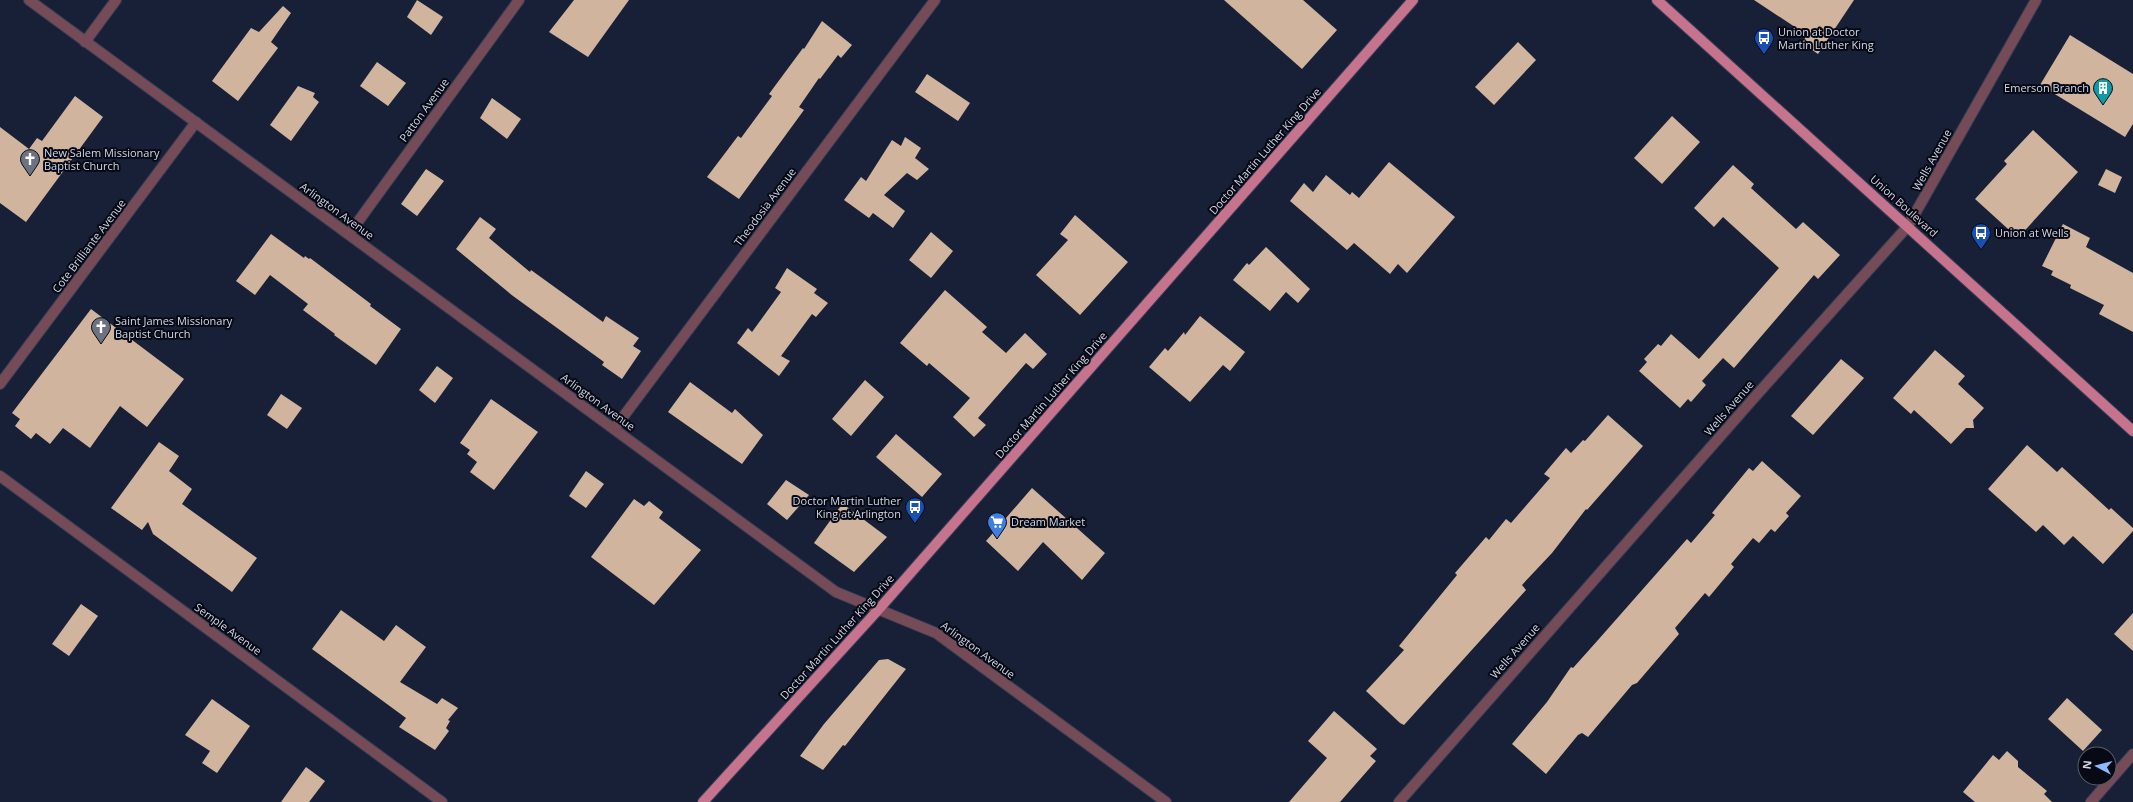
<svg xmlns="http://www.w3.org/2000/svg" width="2133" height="802" font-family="'Open Sans',sans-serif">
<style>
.building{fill:#d1b49d}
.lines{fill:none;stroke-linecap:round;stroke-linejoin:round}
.minor-casing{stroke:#353d53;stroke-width:12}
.major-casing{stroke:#353d53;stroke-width:12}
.minor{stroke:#744b57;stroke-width:10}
.major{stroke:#c6738e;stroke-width:10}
.labels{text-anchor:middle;stroke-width:4;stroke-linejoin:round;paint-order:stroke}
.poi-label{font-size:11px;fill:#d0d6e6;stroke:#070a14;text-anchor:start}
.street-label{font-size:11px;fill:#d0d6e6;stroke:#070a14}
</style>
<rect width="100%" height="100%" fill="#172037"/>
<g class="building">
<path d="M 417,0 L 443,17 L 431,35 L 407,17 Z"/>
<path d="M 574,0 L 629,0 L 588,57 L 549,32 Z"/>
<path d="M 1224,0 L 1303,0 L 1337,30 L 1302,69 Z"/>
<path d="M 1754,0 L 1854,0 L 1818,54 L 1802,43 L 1807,35 Z"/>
<path d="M 283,6 L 291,13 L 271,42 L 278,48 L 238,101 L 212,81 L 251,28 L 259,32 Z"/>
<path d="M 822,21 L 852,45 L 841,58 L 838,55 L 820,79 L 819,78 L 799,107 L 804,110 L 739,199 L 707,177 L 738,136 L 741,138 L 772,96 L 769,94 L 803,48 L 804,49 Z"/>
<path d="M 2070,35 L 2133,74 L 2133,124 L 2125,137 L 2040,85 Z"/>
<path d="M 1518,42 L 1536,60 L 1494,105 L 1475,87 Z"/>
<path d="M 377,62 L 406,83 L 388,106 L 360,86 Z"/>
<path d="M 927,74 L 970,103 L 958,121 L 915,92 Z"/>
<path d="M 298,86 L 315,93 L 313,97 L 319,102 L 291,141 L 270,125 Z"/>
<path d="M 75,96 L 103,117 L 26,222 L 0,203 L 0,127 L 29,149 L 37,138 L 42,141 Z"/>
<path d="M 492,98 L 521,119 L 507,139 L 480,118 Z"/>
<path d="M 1672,116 L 1700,142 L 1662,184 L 1634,158 Z"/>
<path d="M 2033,130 L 2078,172 L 2018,238 L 1975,199 L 2007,164 L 2004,161 Z"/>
<path d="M 905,137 L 921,148 L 915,158 L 929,169 L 917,180 L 907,173 L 884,195 L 905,211 L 893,228 L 873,213 L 869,218 L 844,200 L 861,177 L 866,181 L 892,140 L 901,146 Z"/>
<path d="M 1389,162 L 1455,217 L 1407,273 L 1398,264 L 1390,274 L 1354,243 L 1347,250 L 1290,201 L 1304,183 L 1313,192 L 1326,175 L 1350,195 L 1352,192 L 1359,198 Z"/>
<path d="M 1733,165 L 1754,184 L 1751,188 L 1796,229 L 1803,222 L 1840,255 L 1818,279 L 1814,275 L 1734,368 L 1723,358 L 1702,381 L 1706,385 L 1691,402 L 1688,399 L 1680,408 L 1639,371 L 1647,362 L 1644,359 L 1658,344 L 1661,346 L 1671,334 L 1699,359 L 1779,268 L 1723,217 L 1714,227 L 1694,208 Z"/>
<path d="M 426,169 L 444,181 L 417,216 L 401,204 Z"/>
<path d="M 2106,169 L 2122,177 L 2115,193 L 2098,185 Z"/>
<path d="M 1075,215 L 1128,262 L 1080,315 L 1036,275 L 1068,240 L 1060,234 Z"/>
<path d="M 480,217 L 496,229 L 489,238 L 530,272 L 531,270 L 603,322 L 606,316 L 639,338 L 633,346 L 641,351 L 622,379 L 602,365 L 604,362 L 513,296 L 456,249 Z"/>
<path d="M 2063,224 L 2090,238 L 2086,247 L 2133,273 L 2133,332 L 2099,314 L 2104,305 L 2070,288 L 2071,285 L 2051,275 L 2053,271 L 2042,266 Z"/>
<path d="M 931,232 L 953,251 L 931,278 L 909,260 Z"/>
<path d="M 271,234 L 304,258 L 305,256 L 309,259 L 310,258 L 371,304 L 370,306 L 401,329 L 376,365 L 334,335 L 335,334 L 303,310 L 308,304 L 270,275 L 255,295 L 236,281 Z"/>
<path d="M 1266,247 L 1310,289 L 1298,303 L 1286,292 L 1270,311 L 1233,280 L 1247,263 L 1249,265 Z"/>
<path d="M 787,268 L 817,289 L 814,293 L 828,303 L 816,317 L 812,314 L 781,356 L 790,361 L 779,376 L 737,343 L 748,328 L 752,332 L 781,292 L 775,288 Z"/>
<path d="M 945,290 L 987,327 L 982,332 L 1006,353 L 1025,333 L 1047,354 L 1033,369 L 1026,363 L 978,418 L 986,425 L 974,437 L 953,417 L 970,398 L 929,363 L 927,366 L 900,343 Z"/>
<path d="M 91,309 L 184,379 L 147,427 L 120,406 L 90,448 L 63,428 L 50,444 L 36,433 L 31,439 L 15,426 L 20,419 L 12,413 Z"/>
<path d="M 1200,316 L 1245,352 L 1230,371 L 1223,365 L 1190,402 L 1149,367 L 1165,348 L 1168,351 L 1184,332 L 1185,335 Z"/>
<path d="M 1935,350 L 1965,376 L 1958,384 L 1984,408 L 1973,420 L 1974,428 L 1966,428 L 1951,444 L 1914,410 L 1911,414 L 1893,398 Z"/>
<path d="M 1841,359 L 1864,378 L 1813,435 L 1791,416 Z"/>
<path d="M 437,366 L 453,378 L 435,403 L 419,390 Z"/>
<path d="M 865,380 L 884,397 L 851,436 L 832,419 Z"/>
<path d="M 690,382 L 732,413 L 735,409 L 763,435 L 742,464 L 668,412 Z"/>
<path d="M 281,394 L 302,408 L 287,429 L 267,415 Z"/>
<path d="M 491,399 L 538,432 L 494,490 L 470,472 L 477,462 L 467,454 L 470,450 L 460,443 Z"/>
<path d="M 1608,415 L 1643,446 L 1587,510 L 1586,509 L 1552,553 L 1522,585 L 1526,590 L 1404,725 L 1400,723 L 1366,691 L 1404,650 L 1399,646 L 1457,575 L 1455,573 L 1486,537 L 1489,540 L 1506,519 L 1511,523 L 1550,478 L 1544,474 L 1566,448 L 1571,453 L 1583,440 L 1585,441 Z"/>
<path d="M 896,434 L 942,474 L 922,497 L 876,457 Z"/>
<path d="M 159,442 L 179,456 L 169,471 L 192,489 L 182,504 L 257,558 L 232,592 L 153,534 L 148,522 L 142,530 L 111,508 Z"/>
<path d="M 2027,445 L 2057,472 L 2062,467 L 2109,510 L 2111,508 L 2133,528 L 2133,531 L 2103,564 L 2073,536 L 2064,545 L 2043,525 L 2036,532 L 1988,489 Z"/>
<path d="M 1762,461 L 1801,496 L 1786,513 L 1789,516 L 1775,532 L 1771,529 L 1759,543 L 1753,538 L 1731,564 L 1734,567 L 1709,597 L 1705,593 L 1675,628 L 1679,634 L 1637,683 L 1632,685 L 1588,737 L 1582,733 L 1578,735 L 1546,774 L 1512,744 L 1547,702 L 1571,667 L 1573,668 L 1598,640 L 1687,539 L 1691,543 L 1715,515 L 1712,513 L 1749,468 L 1753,471 Z"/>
<path d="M 586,471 L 604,484 L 586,508 L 569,496 Z"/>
<path d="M 786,480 L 809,495 L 787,520 L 767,504 Z"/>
<path d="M 1032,488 L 1105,553 L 1082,580 L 1043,542 L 1018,571 L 986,541 Z"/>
<path d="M 634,499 L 644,506 L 649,501 L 663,512 L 659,518 L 701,550 L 654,605 L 591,557 Z"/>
<path d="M 840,507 L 847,507 L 887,537 L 854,572 L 814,543 Z"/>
<path d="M 81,604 L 98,616 L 69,656 L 52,644 Z"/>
<path d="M 341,610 L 384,641 L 396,625 L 426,647 L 400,682 L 437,704 L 442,698 L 458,708 L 448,720 L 450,721 L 446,728 L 449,731 L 435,750 L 399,727 L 406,718 L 312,649 Z"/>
<path d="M 2133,613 L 2133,651 L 2114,634 Z"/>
<path d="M 888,659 L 906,669 L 845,746 L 843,745 L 823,770 L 800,756 L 824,724 L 879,660 Z"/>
<path d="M 2067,698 L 2102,730 L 2083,751 L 2048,719 Z"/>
<path d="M 212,699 L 250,726 L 217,773 L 202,763 L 210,751 L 185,735 Z"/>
<path d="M 1334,711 L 1377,749 L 1370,756 L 1376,761 L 1340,802 L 1289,802 L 1327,758 L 1308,741 Z"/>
<path d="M 2007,751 L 2018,761 L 2018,767 L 2047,791 L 2044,794 L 2052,802 L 1975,802 L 1963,792 L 1993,755 L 1999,760 Z"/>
<path d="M 306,767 L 325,781 L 309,802 L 281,802 Z"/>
</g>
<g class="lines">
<defs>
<g id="minor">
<path d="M 29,0 L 836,592 L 936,633 L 1166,802"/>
<path d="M 85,42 L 116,0"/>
<path d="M 349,234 L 519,0"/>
<path d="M 0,384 L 196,122"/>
<path d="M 614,429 L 935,0"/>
<path d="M 0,476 L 442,802"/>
<path d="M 1399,802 L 1753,399 L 1908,226 L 2036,0"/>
<path d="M 2091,802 L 2133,754"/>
</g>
<g id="major">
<path d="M 1657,0 L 2133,431"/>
<path d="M 703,802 L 879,609 L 1413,0"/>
</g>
</defs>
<use href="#minor" class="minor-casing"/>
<use href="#major" class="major-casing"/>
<use href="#minor" class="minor"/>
<use href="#major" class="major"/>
</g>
<defs>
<symbol id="bus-pin" viewBox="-11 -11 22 30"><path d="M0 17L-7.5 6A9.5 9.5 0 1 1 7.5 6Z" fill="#1a4fb4" stroke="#070a14"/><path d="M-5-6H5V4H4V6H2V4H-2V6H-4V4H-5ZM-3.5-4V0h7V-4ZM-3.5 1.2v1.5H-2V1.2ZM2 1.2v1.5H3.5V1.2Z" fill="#fff"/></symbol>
<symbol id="building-pin" viewBox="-11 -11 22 30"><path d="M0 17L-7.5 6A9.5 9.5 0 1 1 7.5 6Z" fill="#0f9aa8" stroke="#070a14"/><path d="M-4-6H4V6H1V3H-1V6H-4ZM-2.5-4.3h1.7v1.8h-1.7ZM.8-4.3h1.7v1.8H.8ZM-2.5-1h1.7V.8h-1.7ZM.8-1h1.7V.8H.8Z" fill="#fff"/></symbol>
<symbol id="church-pin" viewBox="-11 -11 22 30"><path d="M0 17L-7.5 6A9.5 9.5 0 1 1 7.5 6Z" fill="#6b7280" stroke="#070a14"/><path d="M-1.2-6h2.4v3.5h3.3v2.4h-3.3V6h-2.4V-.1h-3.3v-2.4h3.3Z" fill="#fff"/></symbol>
<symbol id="supermarket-pin" viewBox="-11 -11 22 30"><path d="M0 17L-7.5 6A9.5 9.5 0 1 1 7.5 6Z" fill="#3f7fe0" stroke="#070a14"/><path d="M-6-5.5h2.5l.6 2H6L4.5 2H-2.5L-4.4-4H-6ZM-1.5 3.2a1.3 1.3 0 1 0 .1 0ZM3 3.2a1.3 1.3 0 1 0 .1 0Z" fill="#fff"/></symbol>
</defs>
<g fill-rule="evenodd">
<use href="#bus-pin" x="1753" y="27" width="22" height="30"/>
<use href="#building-pin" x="2092" y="77" width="22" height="30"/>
<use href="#church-pin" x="19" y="148" width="22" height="30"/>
<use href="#bus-pin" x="1970" y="222" width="22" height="30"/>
<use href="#church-pin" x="90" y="316" width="22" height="30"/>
<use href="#bus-pin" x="904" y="496" width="22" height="30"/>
<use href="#supermarket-pin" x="986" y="511" width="22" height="30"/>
</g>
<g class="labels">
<g class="poi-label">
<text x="1778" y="36">Union at Doctor<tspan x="1778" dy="13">Martin Luther King</tspan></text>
<text x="2089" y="92" text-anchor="end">Emerson Branch</text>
<text x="44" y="157">New Salem Missionary<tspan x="44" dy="13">Baptist Church</tspan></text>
<text x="1995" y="237">Union at Wells</text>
<text x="115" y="325">Saint James Missionary<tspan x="115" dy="13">Baptist Church</tspan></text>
<text x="901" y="505" text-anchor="end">Doctor Martin Luther<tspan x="901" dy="13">King at Arlington</tspan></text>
<text x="1011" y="526">Dream Market</text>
</g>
<g class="street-label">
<text transform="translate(424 110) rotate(-54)" y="4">Patton Avenue</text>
<text transform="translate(1265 151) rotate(-49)" y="4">Doctor Martin Luther King Drive</text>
<text transform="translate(1932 160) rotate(-61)" y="4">Wells Avenue</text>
<text transform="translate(1904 206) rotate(42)" y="4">Union Boulevard</text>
<text transform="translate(765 207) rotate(-53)" y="4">Theodosia Avenue</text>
<text transform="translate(337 211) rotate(36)" y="4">Arlington Avenue</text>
<text transform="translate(89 246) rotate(-53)" y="4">Cote Brilliante Avenue</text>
<text transform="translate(1051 395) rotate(-49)" y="4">Doctor Martin Luther King Drive</text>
<text transform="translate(598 402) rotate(36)" y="4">Arlington Avenue</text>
<text transform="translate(1729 408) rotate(-49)" y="4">Wells Avenue</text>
<text transform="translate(228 629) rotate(36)" y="4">Semple Avenue</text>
<text transform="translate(837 637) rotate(-48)" y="4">Doctor Martin Luther King Drive</text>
<text transform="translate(978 650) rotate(36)" y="4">Arlington Avenue</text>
<text transform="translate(1515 651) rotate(-49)" y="4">Wells Avenue</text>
</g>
</g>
<g transform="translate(2097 766) rotate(277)"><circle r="19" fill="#070a14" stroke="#575c68"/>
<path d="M0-3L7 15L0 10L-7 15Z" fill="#8abafc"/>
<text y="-6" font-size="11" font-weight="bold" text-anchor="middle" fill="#d0d6e6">N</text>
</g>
</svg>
